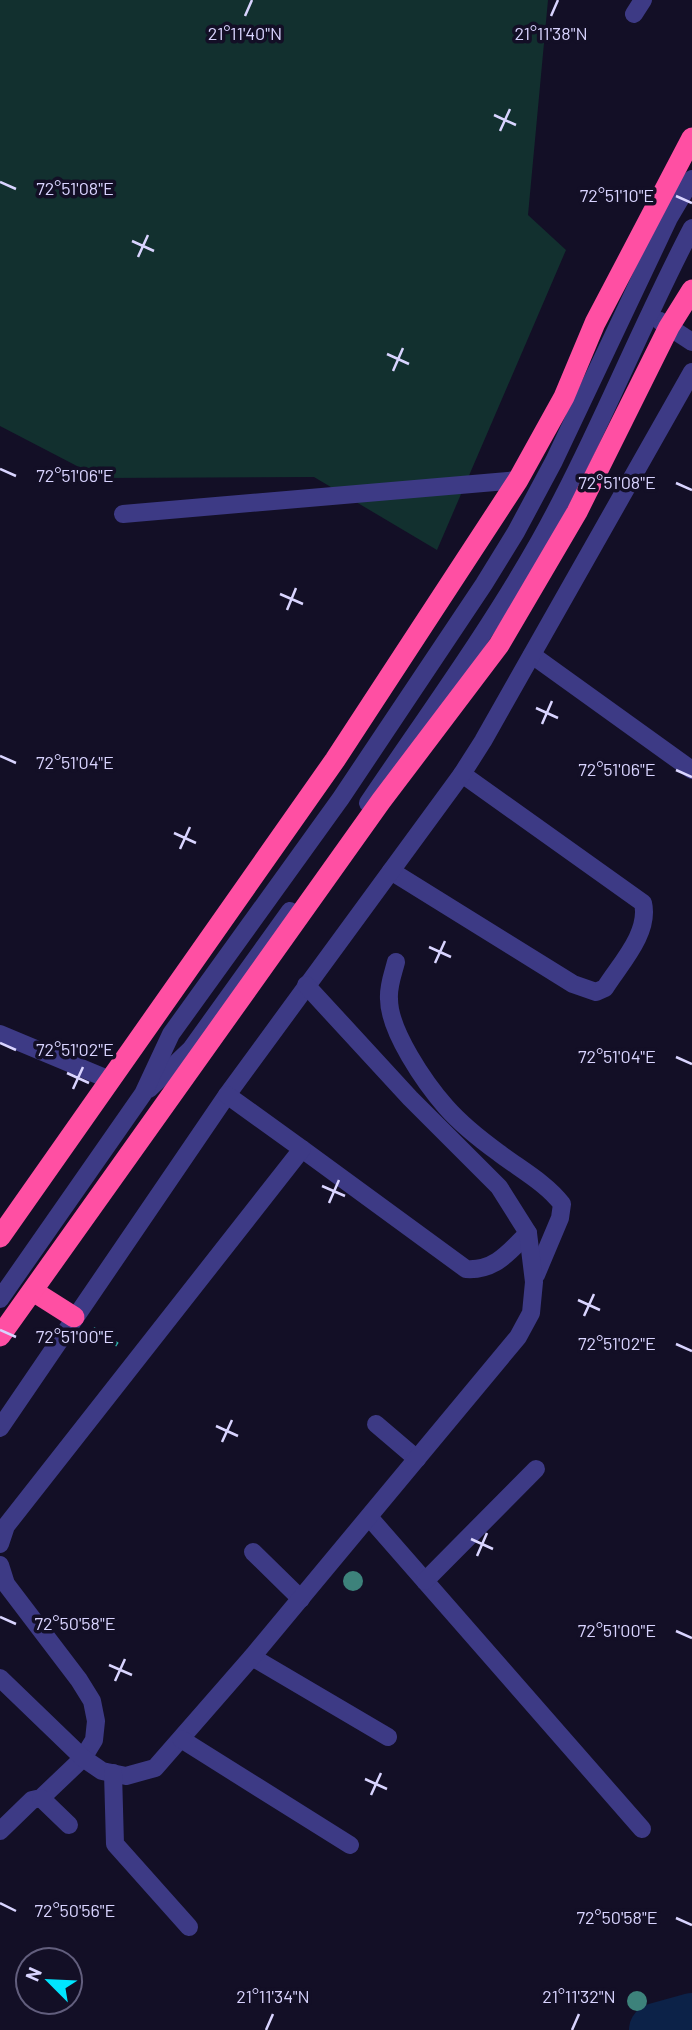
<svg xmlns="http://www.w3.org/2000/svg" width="692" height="2030" font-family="Barlow,sans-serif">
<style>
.green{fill:#12302f}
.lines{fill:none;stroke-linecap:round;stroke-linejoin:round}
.river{stroke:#0c2248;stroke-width:54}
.path{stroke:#2fb8b0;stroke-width:4.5;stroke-dasharray:3.5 5;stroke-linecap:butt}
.minor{stroke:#3d3a85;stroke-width:18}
.highway{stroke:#ff4fa3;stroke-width:21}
.tree{fill:#3d827b}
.ticks{fill:none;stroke:#d9d4ff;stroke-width:2.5}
.ticks-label{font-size:18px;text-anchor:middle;fill:#d9d4ff;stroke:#130f26;stroke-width:7;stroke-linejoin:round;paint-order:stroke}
</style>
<rect width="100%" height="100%" fill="#130f26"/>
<path class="green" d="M 0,0 L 548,0 L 528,215 L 566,250 L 437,550 L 314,477 L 100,478 L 0,426 Z"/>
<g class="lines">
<path class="river" d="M 656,2030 L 692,2020"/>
<path class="path" d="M 93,1329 L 118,1345"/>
<g class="minor">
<path d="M 634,14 L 643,0"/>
<path d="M 660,321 L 692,342"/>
<path d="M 123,514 L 518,480"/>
<path d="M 532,655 L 692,770"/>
<path d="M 368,803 C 426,717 488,632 539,542 C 596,440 638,331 692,228"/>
<path d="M 391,871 L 573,984 L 596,992 L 605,988 C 620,964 650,933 643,903 L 462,774"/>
<path d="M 396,962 C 393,974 388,986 389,999 C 389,1031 425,1083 446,1107 C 461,1124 481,1140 499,1153 C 520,1169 546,1183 562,1204 L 560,1218 L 536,1275"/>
<path d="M 0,1034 L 110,1080"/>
<path d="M 149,1089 L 191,1049 L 290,911"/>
<path d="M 302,1149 L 466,1269 C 495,1271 509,1252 528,1233"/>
<path d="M 0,1299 L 143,1094 L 171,1034 L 341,798 L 484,584 L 516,532 L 554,461 L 669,218 L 692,179"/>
<path d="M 376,1424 L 417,1459"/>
<path d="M 0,1428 L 227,1095 L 462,774 L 483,741 L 692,372"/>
<path d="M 369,1517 L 642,1829"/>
<path d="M 0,1544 L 6,1526 L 302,1149 L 227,1095"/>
<path d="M 253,1552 L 301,1599"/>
<path d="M 0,1565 L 6,1584 L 79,1680 L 92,1701 L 96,1721 L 94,1740 L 83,1758 L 41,1798 L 32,1800 L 0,1831"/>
<path d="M 425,1581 L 536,1469"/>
<path d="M 252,1657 L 388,1737"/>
<path d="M 0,1678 L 83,1758 L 102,1771 L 126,1776 L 155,1768 L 252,1657 L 518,1337 L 531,1313 L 534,1282 L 528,1233 L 499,1187 L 410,1098 L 306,985"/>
<path d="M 181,1739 L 350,1845"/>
<path d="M 113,1773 L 115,1844 L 189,1927"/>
<path d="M 41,1798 L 69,1825"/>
</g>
<g class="highway">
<path d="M 0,1237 L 335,760 L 518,480 L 564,397 L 595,323 L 692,138"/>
<path d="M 33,1291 L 74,1317"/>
<path d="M 0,1336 L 381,801 L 499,645 L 577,512 L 669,327 L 692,290"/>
</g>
</g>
<g class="tree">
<circle cx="353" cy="1581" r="10"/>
<circle cx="637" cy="2001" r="10"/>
</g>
<path class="ticks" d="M 245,16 L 252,0M 551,16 L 558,0M 494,115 L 516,125M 500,131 L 510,109M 0,182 L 16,189M 676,196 L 692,203M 132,241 L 154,251M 138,257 L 148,235M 387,354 L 409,364M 393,371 L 403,348M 0,469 L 16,476M 676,483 L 692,490M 280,594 L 303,604M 287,610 L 296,588M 536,708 L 558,718M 542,724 L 552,701M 0,756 L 16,763M 676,770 L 692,777M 174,833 L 196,843M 180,849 L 190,827M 429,947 L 451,957M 435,963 L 445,941M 0,1043 L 16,1050M 676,1057 L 692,1064M 67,1073 L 89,1083M 73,1089 L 83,1067M 322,1186 L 345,1196M 329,1203 L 339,1180M 578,1300 L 600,1310M 584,1316 L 594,1294M 0,1330 L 16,1337M 676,1344 L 692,1351M 216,1426 L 238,1436M 222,1442 L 232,1420M 471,1539 L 493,1549M 477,1556 L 487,1533M 0,1617 L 16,1624M 676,1631 L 692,1638M 109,1665 L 132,1675M 115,1681 L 125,1659M 365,1779 L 387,1789M 371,1795 L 381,1773M 0,1903 L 16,1911M 676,1918 L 692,1925M 266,2030 L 273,2014M 572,2030 L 579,2014"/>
<g class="ticks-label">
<text x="245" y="40">21°11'40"N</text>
<text x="551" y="40">21°11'38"N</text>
<text x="75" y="195">72°51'08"E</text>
<text x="617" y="202">72°51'10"E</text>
<text x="75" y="482">72°51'06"E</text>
<text x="617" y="489">72°51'08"E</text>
<text x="75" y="769">72°51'04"E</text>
<text x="617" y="776">72°51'06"E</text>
<text x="75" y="1056">72°51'02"E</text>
<text x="617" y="1063">72°51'04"E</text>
<text x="75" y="1343">72°51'00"E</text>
<text x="617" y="1350">72°51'02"E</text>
<text x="75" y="1630">72°50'58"E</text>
<text x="617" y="1637">72°51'00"E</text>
<text x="75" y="1917">72°50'56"E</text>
<text x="617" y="1924">72°50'58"E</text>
<text x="273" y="2003">21°11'34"N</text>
<text x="579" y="2003">21°11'32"N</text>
</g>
<g transform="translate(49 1981) rotate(294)"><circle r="33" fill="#130f26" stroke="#625e7d" stroke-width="2"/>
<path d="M0-5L12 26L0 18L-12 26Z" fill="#00e5ff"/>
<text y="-10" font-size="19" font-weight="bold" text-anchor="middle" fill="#d9d4ff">N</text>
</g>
</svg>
